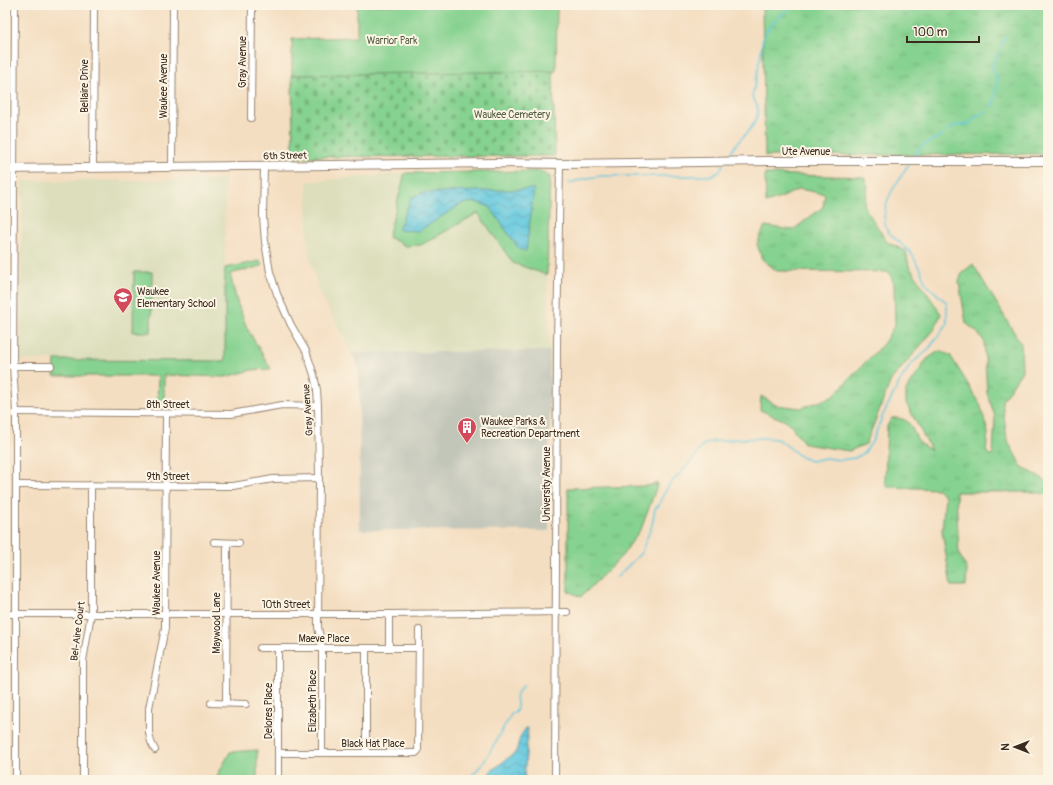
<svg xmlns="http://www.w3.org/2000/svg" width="1053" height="785" font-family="Pangolin,sans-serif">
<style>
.built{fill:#dcdebc}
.industrial{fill:#c2c6b9}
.grass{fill:url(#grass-tufts);stroke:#607e57}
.cemetery{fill:url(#cemetery-stones);stroke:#607e57}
.park{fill:#86d290;stroke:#607e57}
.water{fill:url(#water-waves);stroke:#4e797e}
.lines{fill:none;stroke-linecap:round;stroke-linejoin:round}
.stream{stroke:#61c8df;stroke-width:1.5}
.minor-casing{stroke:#988470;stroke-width:8}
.major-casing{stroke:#988470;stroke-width:10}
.minor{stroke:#fff;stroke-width:6}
.major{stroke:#fff;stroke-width:8}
.labels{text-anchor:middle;stroke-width:4;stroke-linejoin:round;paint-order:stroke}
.park-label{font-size:10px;fill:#525c40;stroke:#fcf5e5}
.street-label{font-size:10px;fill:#3b2a1e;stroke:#fcf5e5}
.poi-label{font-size:10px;fill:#3b2a1e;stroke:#fcf5e5;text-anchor:start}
</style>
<defs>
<pattern id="grass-tufts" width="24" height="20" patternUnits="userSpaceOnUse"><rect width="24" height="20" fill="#86d290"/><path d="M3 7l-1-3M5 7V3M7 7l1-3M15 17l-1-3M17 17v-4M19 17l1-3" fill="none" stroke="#75b47c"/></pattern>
<pattern id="cemetery-stones" width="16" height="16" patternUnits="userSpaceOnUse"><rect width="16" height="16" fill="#86d290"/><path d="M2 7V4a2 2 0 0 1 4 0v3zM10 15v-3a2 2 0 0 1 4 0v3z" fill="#75b47c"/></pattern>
<pattern id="water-waves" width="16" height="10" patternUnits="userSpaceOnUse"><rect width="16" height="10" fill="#61c8df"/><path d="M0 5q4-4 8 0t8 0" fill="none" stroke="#51a3b4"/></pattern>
</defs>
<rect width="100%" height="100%" fill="#fcf5e5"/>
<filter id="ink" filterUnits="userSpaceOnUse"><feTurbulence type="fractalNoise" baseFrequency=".025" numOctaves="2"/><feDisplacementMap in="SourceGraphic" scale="8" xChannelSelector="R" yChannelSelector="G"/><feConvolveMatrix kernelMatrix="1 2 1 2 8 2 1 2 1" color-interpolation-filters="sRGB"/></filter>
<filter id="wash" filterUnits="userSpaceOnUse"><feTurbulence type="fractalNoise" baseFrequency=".012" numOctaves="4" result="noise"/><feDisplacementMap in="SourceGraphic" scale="16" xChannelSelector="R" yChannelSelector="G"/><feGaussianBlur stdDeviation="0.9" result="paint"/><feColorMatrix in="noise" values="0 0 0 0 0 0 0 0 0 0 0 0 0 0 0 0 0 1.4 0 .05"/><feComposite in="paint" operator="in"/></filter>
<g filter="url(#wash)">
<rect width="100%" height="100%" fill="#f4dec1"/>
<g class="built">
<path d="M 405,173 L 403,183 L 421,245 L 478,213 L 513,263 L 547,275 L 550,351 L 352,353 L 318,289 L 308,250 L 307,182 Z"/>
<path d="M 225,180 L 225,361 L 21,360 L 22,181 Z"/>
</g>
<path class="industrial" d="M 550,351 L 549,531 L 360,530 L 359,369 L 352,353 Z"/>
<g class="grass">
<path d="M 762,5 L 1048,5 L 1048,154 L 765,156 Z"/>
<path d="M 765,174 L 864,177 L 868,186 L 864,206 L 887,242 L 906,251 L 909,266 L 941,314 L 934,330 L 891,380 L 866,444 L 849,451 L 805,444 L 788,422 L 760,410 L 761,396 L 776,405 L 801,408 L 832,397 L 884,343 L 895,324 L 894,284 L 889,272 L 777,271 L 762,259 L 757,244 L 765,226 L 793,230 L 823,207 L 825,194 L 799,189 L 783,197 L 766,203 Z"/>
<path d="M 973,264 L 1021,344 L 1022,371 L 1002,401 L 1007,439 L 1021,466 L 1048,482 L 1048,495 L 1036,492 L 956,492 L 959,554 L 967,569 L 966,586 L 951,586 L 942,531 L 945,496 L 938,489 L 887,487 L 885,480 L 887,426 L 892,418 C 914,417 910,431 920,443 C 923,446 928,448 931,450 L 906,403 L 906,391 L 927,359 L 939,351 L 950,355 L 980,404 L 988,433 L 986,451 L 990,456 L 993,455 L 995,417 L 987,393 L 984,341 L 977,332 L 966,323 L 959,282 L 962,273 Z"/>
<path d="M 658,483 L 642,527 L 622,556 L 581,597 L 568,591 L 568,488 L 647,486 Z"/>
</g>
<path class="cemetery" d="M 553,71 L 555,156 L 293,157 L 292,75 Z"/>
<g class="park">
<path d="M 357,5 L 557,5 L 556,71 L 292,75 L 292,39 L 357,37 Z"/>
<path d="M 541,171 L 550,177 L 547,275 L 513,263 L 478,213 L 421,245 L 406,246 L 388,237 L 405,173 Z"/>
<path d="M 260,261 L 262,266 L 230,274 L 237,302 L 247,328 L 271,369 L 252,370 L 226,377 L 164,375 L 164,407 L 157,407 L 158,376 L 54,376 L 55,360 L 225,361 L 225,268 Z"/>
<path d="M 134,272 L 152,272 L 151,332 L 133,332 Z"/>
<path d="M 257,750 L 257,780 L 215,780 L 230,752 Z"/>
</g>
<g class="water">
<path d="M 534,189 L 526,251 L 519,249 L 490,207 L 476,202 L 461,204 L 419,231 L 398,230 L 411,198 L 421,193 Z"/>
<path d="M 526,728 L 528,728 L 524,780 L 488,780 L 490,772 L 516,752 L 520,737 Z"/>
</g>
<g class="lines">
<g class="stream">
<path d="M 1000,47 L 1006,36"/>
<path d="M 992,107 C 996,97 1001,76 992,69 L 993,64 L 999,51"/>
<path d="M 946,132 L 953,126 L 969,124 C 976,114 978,117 986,111"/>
<path d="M 728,158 C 734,137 772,123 752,97 L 758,71 L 763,37 L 770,26 L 792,5"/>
<path d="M 912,158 L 922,146 L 942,135"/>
<path d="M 569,183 L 588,178 L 600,176 L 709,176 L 719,172 L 723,165"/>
<path d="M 617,577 L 641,553 L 652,525 L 655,509 L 659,505 L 661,499 L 669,485 L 695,457 L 699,450 L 703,445 L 710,442 L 738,439 L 767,438 L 776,439 L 781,441 L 801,457 L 811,461 L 826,458 L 840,460 L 855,458 L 864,453 L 872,442 L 883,415 L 900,381 L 912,363 L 928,350 L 947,324 L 947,303 L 926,284 L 920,269 L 911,253 L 887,231 C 877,207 896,185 908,165"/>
<path d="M 468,780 L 484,762 L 512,713 L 515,713 C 522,702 509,698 524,685"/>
</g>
</g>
</g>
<g filter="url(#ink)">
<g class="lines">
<defs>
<g id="minor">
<path d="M 15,5 L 13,366 L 16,412 L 16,780"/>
<path d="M 251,118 L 252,5"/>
<path d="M 264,166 L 263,217 L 265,242 L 270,272 L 277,294 L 291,325 L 306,351 L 314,375 L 317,390 L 318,406 L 319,478 L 318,627 L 322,648 L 322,753"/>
<path d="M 172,167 L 173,5"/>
<path d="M 93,168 L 94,5"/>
<path d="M 5,280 L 13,280"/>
<path d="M 5,366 L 51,366"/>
<path d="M 16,412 L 231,414 L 282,405 L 318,406"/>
<path d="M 16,485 L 233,486 L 273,479 L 319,478"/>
<path d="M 214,542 L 239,543"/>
<path d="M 5,614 L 389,614 L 567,612"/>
<path d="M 260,648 L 419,648"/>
<path d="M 278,648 L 278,774"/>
<path d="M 389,648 L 389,614"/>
<path d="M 211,703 L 246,704"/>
<path d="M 226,703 L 227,543"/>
<path d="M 155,750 L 151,742 L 149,733 L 149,708 L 165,628 L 166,414"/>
<path d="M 278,753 L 416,753 L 418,751 L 419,630"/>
<path d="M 366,753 L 366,648"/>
<path d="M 83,780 L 83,661 L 91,614 L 91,485"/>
<path d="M 555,780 L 557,344 L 560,164"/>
</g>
<path id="major" d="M 5,169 L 495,163 L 565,164 L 767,161 L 1048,161"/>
</defs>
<use href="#minor" class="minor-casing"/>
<use href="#major" class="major-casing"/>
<use href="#minor" class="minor"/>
<use href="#major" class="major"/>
</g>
</g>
<defs>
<symbol id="school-pin" viewBox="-11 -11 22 30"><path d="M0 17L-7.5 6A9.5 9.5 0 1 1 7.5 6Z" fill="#d1495b" stroke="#fcf5e5"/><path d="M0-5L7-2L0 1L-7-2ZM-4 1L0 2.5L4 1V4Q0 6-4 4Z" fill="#fff"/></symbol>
<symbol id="building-pin" viewBox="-11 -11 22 30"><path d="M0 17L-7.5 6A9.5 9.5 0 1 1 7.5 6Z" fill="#d1495b" stroke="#fcf5e5"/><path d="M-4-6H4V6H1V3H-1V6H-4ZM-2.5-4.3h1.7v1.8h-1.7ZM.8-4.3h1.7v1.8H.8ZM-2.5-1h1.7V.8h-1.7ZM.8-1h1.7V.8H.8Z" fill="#fff"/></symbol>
</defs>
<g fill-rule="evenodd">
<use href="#school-pin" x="112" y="286" width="22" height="30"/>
<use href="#building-pin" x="456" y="416" width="22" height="30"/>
</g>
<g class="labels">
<g class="park-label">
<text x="392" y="44">Warrior Park</text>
<text x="512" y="118">Waukee Cemetery</text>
</g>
<g class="street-label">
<text transform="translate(242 62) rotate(-90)" y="4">Gray Avenue</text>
<text transform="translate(84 86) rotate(-90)" y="4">Bellaire Drive</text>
<text transform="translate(163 86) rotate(-90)" y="4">Waukee Avenue</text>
<text x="806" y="155">Ute Avenue</text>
<text transform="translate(285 155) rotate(-1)" y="4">6th Street</text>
<text x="168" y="408">8th Street</text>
<text transform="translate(307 410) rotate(-94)" y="4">Gray Avenue</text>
<text x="168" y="480">9th Street</text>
<text transform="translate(546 484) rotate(-90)" y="4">University Avenue</text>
<text transform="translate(156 583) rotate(-90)" y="4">Waukee Avenue</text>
<text x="286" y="608">10th Street</text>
<text transform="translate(216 623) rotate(-90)" y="4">Maywood Lane</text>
<text transform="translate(77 631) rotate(-83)" y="4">Bel-Aire Court</text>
<text x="324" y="642">Maeve Place</text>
<text transform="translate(312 701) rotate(-90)" y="4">Elizabeth Place</text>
<text transform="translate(268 711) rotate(-90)" y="4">Delores Place</text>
<text x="373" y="747">Black Hat Place</text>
</g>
<g class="poi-label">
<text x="137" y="295">Waukee<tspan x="137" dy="12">Elementary School</tspan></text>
<text x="481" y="425">Waukee Parks &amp;<tspan x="481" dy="12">Recreation Department</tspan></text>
</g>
</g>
<rect width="1053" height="785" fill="none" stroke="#fcf5e5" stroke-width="20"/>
<g transform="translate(1015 747) rotate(270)" stroke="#fcf5e5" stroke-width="3" paint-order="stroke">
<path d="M0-3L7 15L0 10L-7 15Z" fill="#3b2a1e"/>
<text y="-6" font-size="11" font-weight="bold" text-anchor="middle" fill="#3b2a1e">N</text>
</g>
<path d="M907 36v6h72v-6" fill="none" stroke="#3b2a1e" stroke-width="2"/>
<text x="913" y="36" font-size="12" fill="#3b2a1e" stroke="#fcf5e5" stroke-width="3" paint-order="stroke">100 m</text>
</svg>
